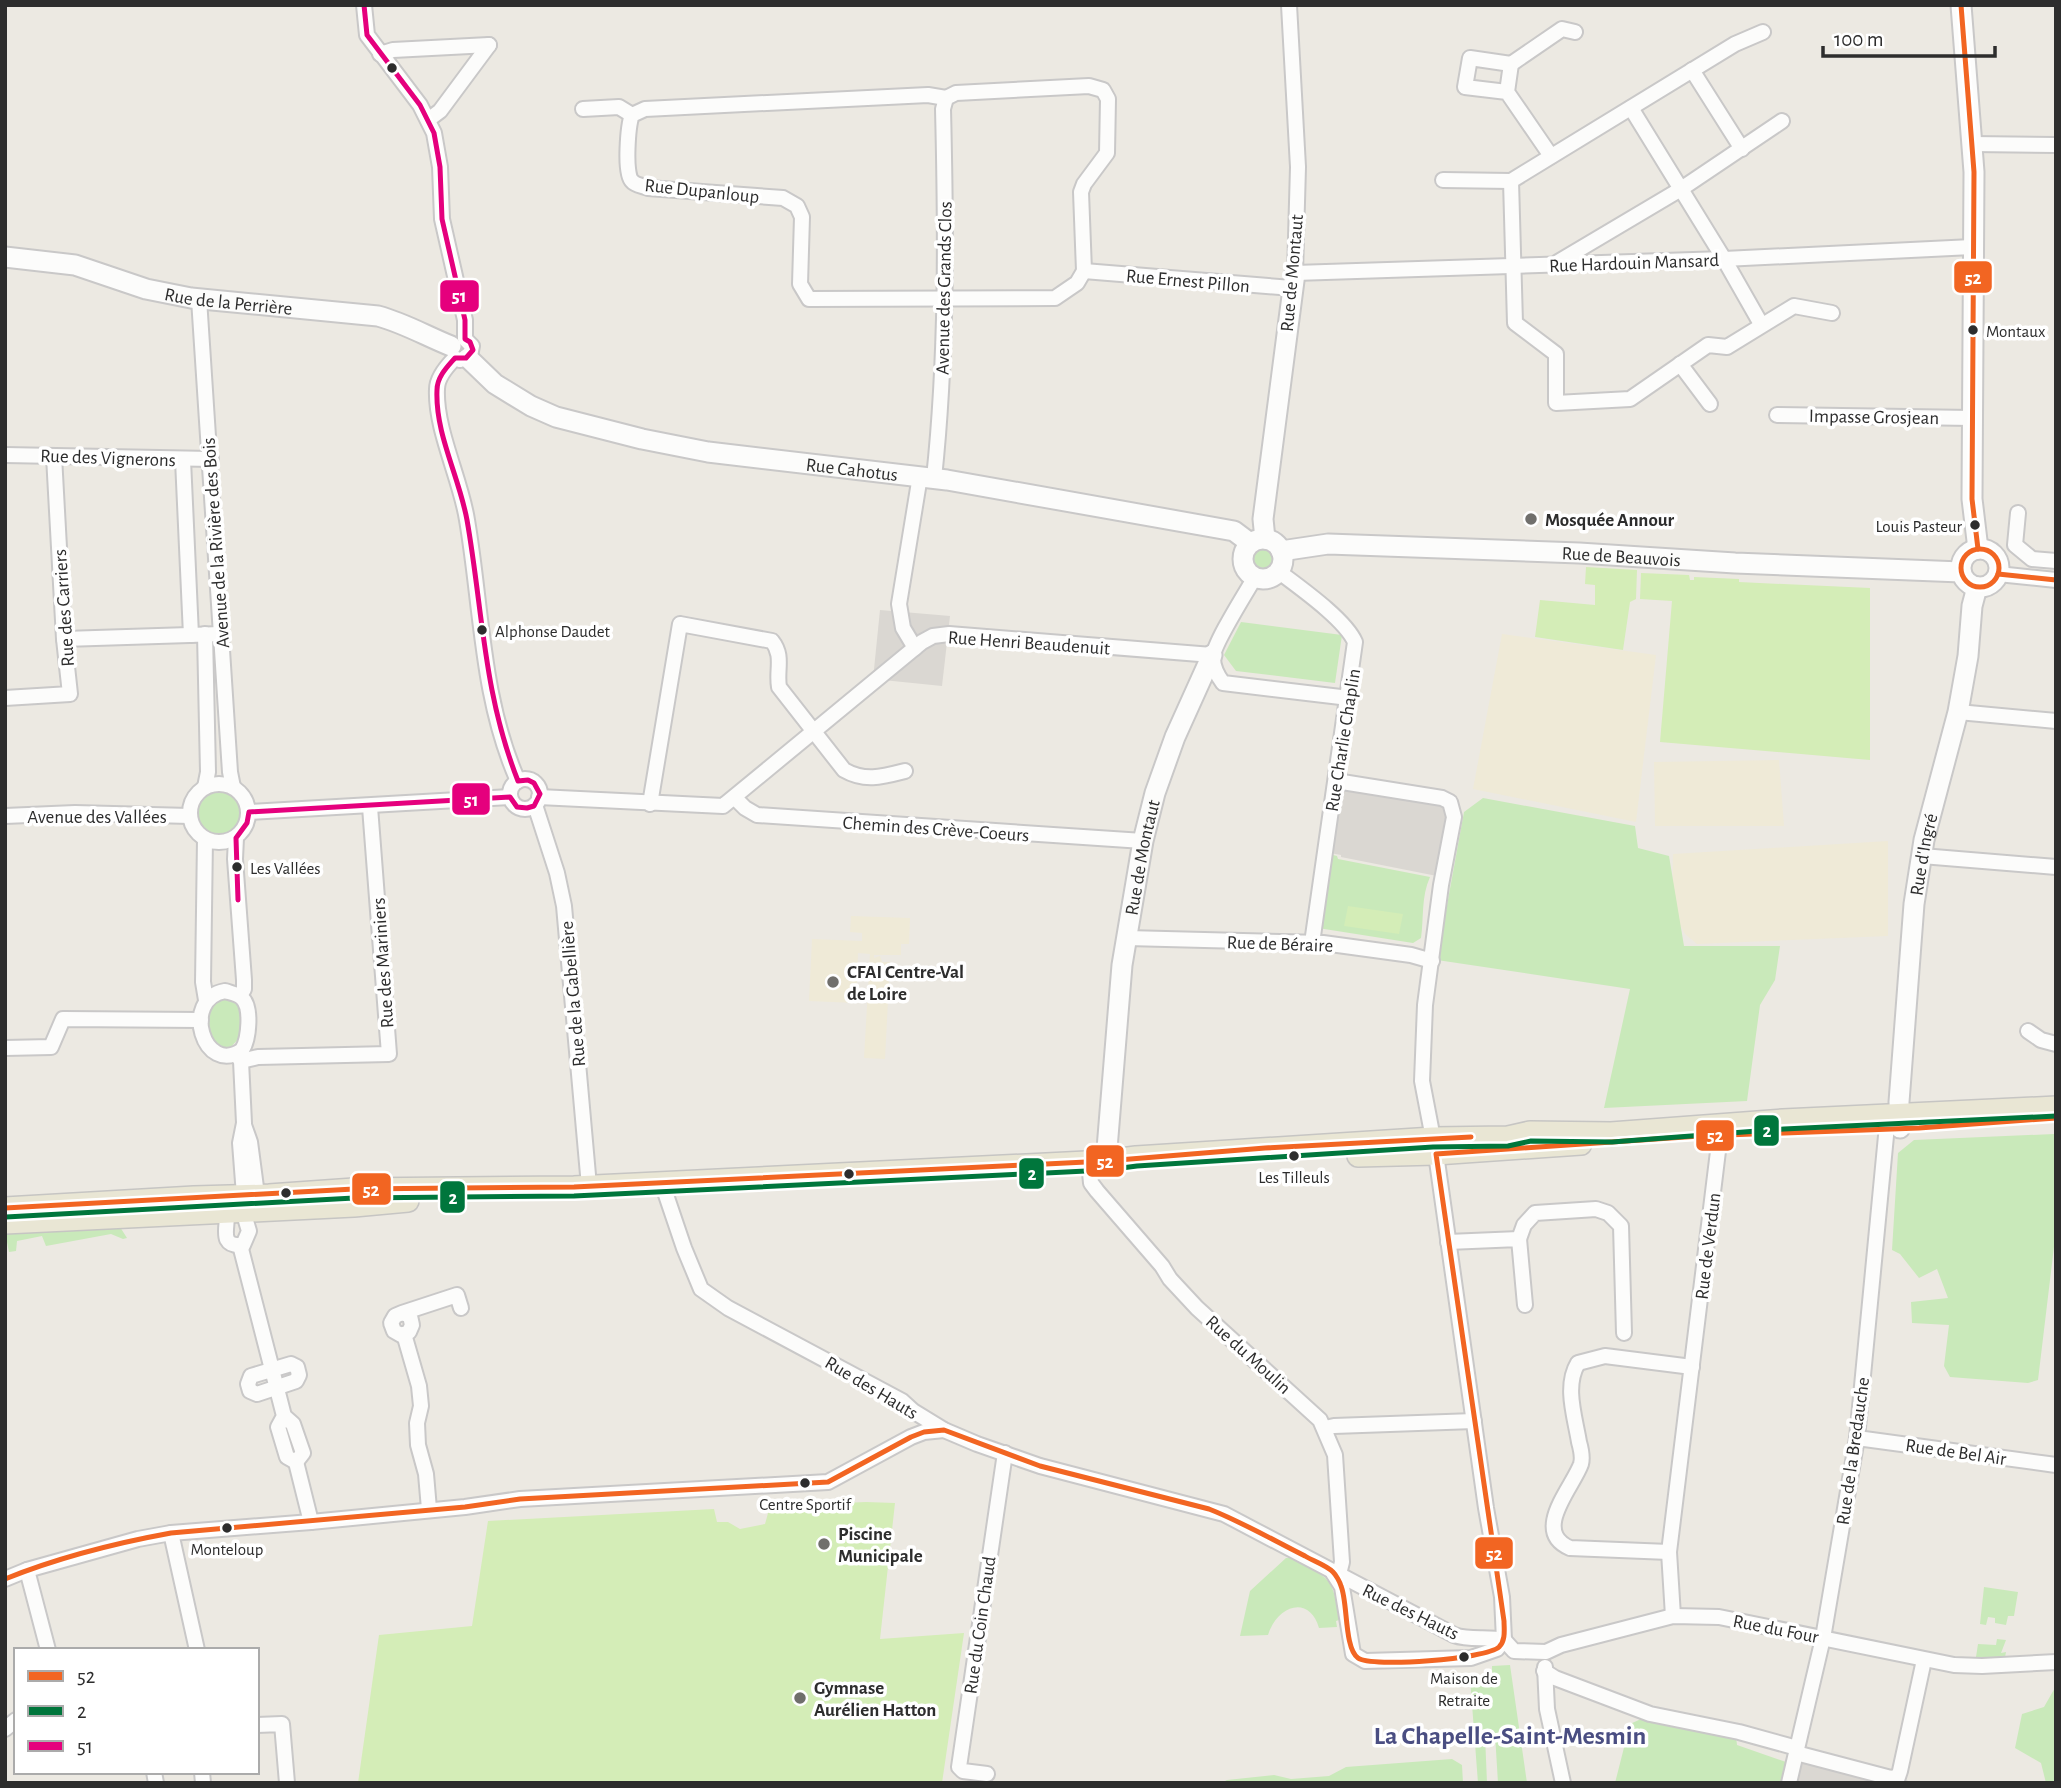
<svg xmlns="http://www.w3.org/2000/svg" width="2061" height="1788" font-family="'Alegreya Sans',sans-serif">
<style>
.education{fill:#efead7}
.green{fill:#c9e9ba}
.pitch{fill:#d4edb7}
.plaza{fill:#dad7d2}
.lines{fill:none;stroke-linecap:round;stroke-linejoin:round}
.street-casing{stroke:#c9c8c8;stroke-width:18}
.secondary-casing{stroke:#c9c8c8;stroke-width:23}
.primary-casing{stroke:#c6c5c3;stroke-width:24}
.street{stroke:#fcfcfb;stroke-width:14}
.secondary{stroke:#fcfcfb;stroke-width:19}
.primary{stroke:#e9e6d4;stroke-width:21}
.bus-1-casing{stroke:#fff;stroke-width:10}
.bus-2-casing{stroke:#fff;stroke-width:10}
.bus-3-casing{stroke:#fff;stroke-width:10}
.bus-1{stroke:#f26522;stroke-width:5}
.bus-2{stroke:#00763c;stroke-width:5}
.bus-3{stroke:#e5007d;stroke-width:5}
.bus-dot{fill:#2d2d2d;stroke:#fff;stroke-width:2.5}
.poi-dot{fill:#706f6c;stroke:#fff;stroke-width:2.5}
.labels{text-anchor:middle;stroke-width:7;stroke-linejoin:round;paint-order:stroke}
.bus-label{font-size:17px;fill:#2d2d2d;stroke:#fff}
.street-label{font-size:19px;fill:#2d2d2d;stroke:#fff}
.poi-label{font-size:19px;font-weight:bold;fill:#2d2d2d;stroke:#fff;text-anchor:start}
.district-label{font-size:26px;font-weight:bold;fill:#4a4e82;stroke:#fff}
.line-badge{stroke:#fff;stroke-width:2.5}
.badge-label{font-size:19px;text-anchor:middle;font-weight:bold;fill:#fff}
</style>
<rect width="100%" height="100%" fill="#ece9e2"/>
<g class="education">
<path d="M 1502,634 L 1656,655 L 1636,822 L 1473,789 Z"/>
<path d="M 1779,760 L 1784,826 L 1655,826 L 1654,762 Z"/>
<path d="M 1888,841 L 1888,936 L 1697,944 L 1685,934 L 1672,911 L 1673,854 Z"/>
<path d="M 851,916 L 910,918 L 909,944 L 901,944 L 901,955 L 874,955 L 874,958 L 880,956 L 882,962 L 890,962 L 885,1059 L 864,1058 L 870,954 L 858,953 L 856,1003 L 809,1001 L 812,939 L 862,941 L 862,933 L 850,932 Z"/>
</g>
<g class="green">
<circle cx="1263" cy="560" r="14"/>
<path d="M 1241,622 L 1342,635 L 1335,683 L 1236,671 L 1224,655 Z"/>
<circle cx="220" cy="814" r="22"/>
<path d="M 1483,798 L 1635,826 L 1638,848 L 1669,856 L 1684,946 L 1780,946 L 1775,980 L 1760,1005 L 1747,1101 L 1604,1108 L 1630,989 L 1437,960 L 1464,812 Z"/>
<path d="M 1329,854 L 1337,856 L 1338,859 L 1430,877 C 1421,897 1424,917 1421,938 L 1413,943 L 1318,928 Z"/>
<path d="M 222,997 C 246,1003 241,1012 243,1034 L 229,1049 L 215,1044 L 210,1039 L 208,1011 L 211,1004 Z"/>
<path d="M 2054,1134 L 2056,1230 L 2038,1380 L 2028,1383 L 1950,1377 L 1944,1366 L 1949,1325 L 1912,1323 L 1911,1302 L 1948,1298 L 1937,1269 L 1919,1278 L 1900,1254 L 1892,1250 L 1898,1153 L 1914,1140 Z"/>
<path d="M 120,1227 L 127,1238 L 123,1239 L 111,1234 L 46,1246 L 42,1236 L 17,1241 L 16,1251 L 9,1252 L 5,1232 Z"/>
<path d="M 1286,1558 L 1290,1558 C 1329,1579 1333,1574 1339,1620 L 1336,1621 L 1337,1627 L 1319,1628 C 1309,1594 1277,1606 1268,1635 L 1240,1636 L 1250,1591 Z"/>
<path d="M 1984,1587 L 2018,1592 L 2014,1616 L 2008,1616 L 2006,1625 L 1995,1623 L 1995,1618 L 1988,1617 L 1986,1625 L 1980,1624 Z"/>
<path d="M 1997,1639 L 2006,1640 L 2001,1653 L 2006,1652 L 2005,1657 L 1976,1657 L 1978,1644 L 1996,1645 Z"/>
<path d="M 1510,1665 L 1527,1783 L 1498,1783 L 1495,1734 L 1485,1735 L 1487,1783 L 1478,1783 L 1470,1678 L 1492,1676 L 1492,1666 Z"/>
<path d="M 2056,1686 L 2056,1783 L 2046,1783 L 2041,1763 L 2015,1748 L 2022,1714 L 2044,1707 Z"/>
<path d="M 1641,1719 L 1736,1736 L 1737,1745 L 1786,1762 L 1781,1783 L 1615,1783 L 1630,1724 Z"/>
<path d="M 1452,1759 L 1462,1765 L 1463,1783 L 1221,1783 L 1227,1780 L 1274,1775 L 1291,1779 L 1329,1776 L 1346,1767 Z"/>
</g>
<g class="pitch">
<path d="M 1586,567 L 1637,570 L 1636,599 L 1630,602 L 1623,650 L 1535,637 L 1540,600 L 1595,605 L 1595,585 L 1585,584 Z"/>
<path d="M 1641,573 L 1689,575 L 1690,580 L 1694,580 L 1694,577 L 1739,579 L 1739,582 L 1870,588 L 1870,760 L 1660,742 L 1672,601 L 1640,599 Z"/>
<path d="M 1348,906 L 1403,914 L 1399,934 L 1344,926 Z"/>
<path d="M 866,1502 L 895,1503 L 880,1639 L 964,1633 L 942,1783 L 358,1783 L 379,1635 L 472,1626 L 488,1521 L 714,1509 L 717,1522 L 728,1522 L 740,1529 L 765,1524 L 770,1506 Z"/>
</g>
<g class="plaza">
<path d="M 880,610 L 950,616 L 942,686 L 873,679 Z"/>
<path d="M 1342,786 L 1437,799 L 1449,811 L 1437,876 L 1341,857 L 1341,855 L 1330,853 L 1339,790 Z"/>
<path d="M 1796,1751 L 1897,1777 L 1914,1783 L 1789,1783 Z"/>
</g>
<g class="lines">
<defs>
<g id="street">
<path d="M 364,5 L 367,35 L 420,105 L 434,133 L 440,167 L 442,219 L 465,320 L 465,339 L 472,346 L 470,356 L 460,360"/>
<path d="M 1289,5 L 1298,167 L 1295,273 L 1724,259 L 1972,247"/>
<path d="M 1763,32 L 1735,44 L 1511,181 L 1515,323 L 1556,354 L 1556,403 L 1630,399 L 1708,345 L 1727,347 L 1794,306 L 1832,313"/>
<path d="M 380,54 L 393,50 L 489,45"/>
<path d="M 1511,64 L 1562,29 L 1575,32"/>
<path d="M 1692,70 L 1742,149"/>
<path d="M 1507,92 L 1511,64 L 1470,58 L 1465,87 L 1507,92 L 1551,156"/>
<path d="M 946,98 L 928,95 L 645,109 L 632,115 C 628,125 624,174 632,181 C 635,185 643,186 648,188 L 783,198 L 797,206 L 802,217 L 800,284 L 809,299 L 1055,298 L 1077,283 L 1084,271"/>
<path d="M 946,98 L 956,93 L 1089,86 L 1103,90 L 1108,99 L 1107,153 L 1084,184 L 1081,192 L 1084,271"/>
<path d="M 1631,108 L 1724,259 L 1761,324"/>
<path d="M 583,109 L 619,107 L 632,115"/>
<path d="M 428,120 L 440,111 L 489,45"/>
<path d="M 1972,144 L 2056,145"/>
<path d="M 1443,180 L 1511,181"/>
<path d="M 1558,262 L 1681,189 L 1782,121"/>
<path d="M 1084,271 L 1292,288"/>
<path d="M 199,299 L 230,772 L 233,787"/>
<path d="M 455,358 C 447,366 437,378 437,389 C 435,429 461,480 467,520 C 482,608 481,698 518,781"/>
<path d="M 1680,364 L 1710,404"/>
<path d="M 1777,415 L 1972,418"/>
<path d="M 5,455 L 211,459"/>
<path d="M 183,460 L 191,635"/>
<path d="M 934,478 C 947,356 946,232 943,109 L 946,98"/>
<path d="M 2018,513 L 2015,545 L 2032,559 L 2056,561"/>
<path d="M 1278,571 C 1299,587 1345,619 1355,642 L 1312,943"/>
<path d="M 1998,574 L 2056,580"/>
<path d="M 1255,577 C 1247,591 1212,646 1213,658 C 1213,668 1217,675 1223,683 L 1349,698"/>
<path d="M 205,634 L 208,772 L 205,787"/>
<path d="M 64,639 L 221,634"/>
<path d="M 915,648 L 903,628 L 899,604 L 920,476"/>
<path d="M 5,698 L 70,694 L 64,639 L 54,456"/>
<path d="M 1958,712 L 2056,721"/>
<circle cx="525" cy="794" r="15"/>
<path d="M 1336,781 L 1442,798 L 1450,802 L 1454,817 L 1441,885 L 1425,1005 L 1422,1081 L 1436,1154 L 1486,1508 L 1502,1597 L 1504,1640"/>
<circle cx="219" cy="813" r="29"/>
<path d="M 539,797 L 723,806 L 922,642 L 933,636 L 949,634 L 1212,655"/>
<path d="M 735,798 L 745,808 L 757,815 L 1143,841"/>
<path d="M 650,804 L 680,624 L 772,641 C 784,656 776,670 779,687 L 844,770 C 865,782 882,777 905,771"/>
<path d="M 535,805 L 557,873 L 564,906 L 589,1186"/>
<path d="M 249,812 L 510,797"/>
<path d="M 5,816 L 75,813 L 190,816"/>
<path d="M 236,838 L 235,859 L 244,980 L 244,989 L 240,996"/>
<path d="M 205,839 L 203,982 L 206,1000"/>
<path d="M 1922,856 L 2056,867"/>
<path d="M 1127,938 L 1323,943 L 1411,955 L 1432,961"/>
<path d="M 225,991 C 231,993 238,994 242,998 C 252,1007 249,1039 242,1050 C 204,1077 180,999 225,991 Z"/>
<path d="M 2028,1031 L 2041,1040 L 2056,1044"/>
<path d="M 5,1048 L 51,1047 L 63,1019 L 201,1020"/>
<path d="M 241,1061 L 258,1057 L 389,1054 L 370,807"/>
<path d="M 244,1125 L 250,1142 L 257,1195"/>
<path d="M 1089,1162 L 1091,1183 L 1097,1191 L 1162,1266 L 1170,1279 L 1197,1308 L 1320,1420 L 1335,1455 L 1342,1562 L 1339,1574"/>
<path d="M 662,1183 L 684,1248 L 701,1289 L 728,1308 L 902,1401 L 913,1411 L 944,1430 L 977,1444 L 1040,1466 L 1224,1514 L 1454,1635 C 1470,1641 1488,1636 1504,1640"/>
<path d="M 227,1212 C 228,1228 218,1247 243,1245 L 249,1231 L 246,1221 L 240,1143 L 244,1123 L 241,1061 L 237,1055"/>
<path d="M 1519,1239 L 1524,1225 L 1535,1213 L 1596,1209 L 1608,1213 L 1621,1226 L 1624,1333"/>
<path d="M 1448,1242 L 1519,1239 L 1525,1305"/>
<path d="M 240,1245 L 284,1416 L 278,1427 L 287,1457 L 296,1462 L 303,1453 L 293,1424 L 284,1416"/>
<path d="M 402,1313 L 395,1316 L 391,1323 L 394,1331 L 401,1335 L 409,1332 L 412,1325 L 410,1316 L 402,1313 L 457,1295 L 461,1308"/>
<path d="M 404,1334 L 419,1386 L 421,1406 L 417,1423 L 418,1445 L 426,1474 L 429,1509"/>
<path d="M 291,1364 L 297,1367 L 299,1375 L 296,1381 L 257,1394 L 250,1391 L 248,1384 L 251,1376 Z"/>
<path d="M 1325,1428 L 1334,1426 L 1474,1421"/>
<path d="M 1857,1438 L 2056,1465"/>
<path d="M 296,1462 L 311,1522"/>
<path d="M 171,1533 L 197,1650"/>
<path d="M 1669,1552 L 1570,1548 C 1531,1531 1573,1487 1581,1464 C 1583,1457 1581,1449 1579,1442 C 1575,1417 1564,1386 1578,1363 L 1605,1356 L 1692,1367"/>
<path d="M 27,1570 L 48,1650"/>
<path d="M 1333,1573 L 1342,1587 L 1353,1654 L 1365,1661 L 1471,1658 L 1497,1649 L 1504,1640"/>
<path d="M 5,1579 L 27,1570 L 138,1539 L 171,1533 L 311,1522 L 465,1507 L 520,1499 L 828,1482 L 911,1437 L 924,1432 L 944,1430"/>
<path d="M 1673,1616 L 1669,1552 L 1719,1143 L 1719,1125"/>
<path d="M 1504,1640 L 1514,1651 L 1546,1652 L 1561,1645 L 1673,1616 L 1719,1617 L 1954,1665 L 1982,1666 L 2056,1662"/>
<path d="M 1545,1667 L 1547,1709 L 1563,1783"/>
<path d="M 1544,1671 L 1555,1678 L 1650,1714 L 1739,1732 L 1797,1748"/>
<path d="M 257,1725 L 282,1724 L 287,1783"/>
<path d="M 5,1729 L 16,1720"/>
<path d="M 1796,1753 L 1891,1778 L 1897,1777"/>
<path d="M 154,1772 L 156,1783"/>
<path d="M 202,1772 L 203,1783"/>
<path d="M 987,1774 L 963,1771 L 959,1767 L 1005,1453"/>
<path d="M 1789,1783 L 1823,1638 L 1857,1438 L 1888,1115"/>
<path d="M 1896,1783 L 1900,1771 L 1924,1660"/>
</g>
<g id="secondary">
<path d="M 1961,5 L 1974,172 L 1972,499 L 1978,549"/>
<path id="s1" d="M 5,257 L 75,265 L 146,289 L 191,298 L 378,316 C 404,323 426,336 451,346"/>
<path id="s2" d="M 468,358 L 495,384 L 531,406 L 556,417 L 642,439 L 708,452 L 947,480 L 1234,531 L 1250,543"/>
<path d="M 1265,539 L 1263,519 L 1295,273"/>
<circle cx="1263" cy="559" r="20"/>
<circle cx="1980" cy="568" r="19"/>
<path id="s3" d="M 1281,551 L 1328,544 L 1579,553 L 1735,563 L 1961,572"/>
<path id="s4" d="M 1900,1128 L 1899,1102 L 1914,904 L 1924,840 L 1958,712 L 1968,656 L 1972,606 L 1977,587"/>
<path id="s5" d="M 1106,1161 L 1122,965 L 1143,841 L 1155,793 L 1175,737 L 1212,655"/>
</g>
<g id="primary">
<path d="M 1358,1156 L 1436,1154 L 1581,1144"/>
<path d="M 5,1208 L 194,1197 L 269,1195 L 354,1189 L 574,1187 L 1106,1161 L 1136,1157 L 1433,1138 L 1508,1137 L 1530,1132 L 1611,1133 L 1783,1120 L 2056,1107"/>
<path d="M 5,1223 L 354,1206 L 408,1201"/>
</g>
</defs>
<use href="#street" class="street-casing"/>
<use href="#secondary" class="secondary-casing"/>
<use href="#primary" class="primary-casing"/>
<use href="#street" class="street"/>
<use href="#secondary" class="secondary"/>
<use href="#primary" class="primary"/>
<defs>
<g id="bus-1">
<path d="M 1961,5 L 1974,172 L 1972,499 L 1978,549"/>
<circle cx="1980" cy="568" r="19"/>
<path d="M 1998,574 L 2056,580"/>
<path d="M 5,1208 L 354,1189 L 574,1187 L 1106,1161 L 1265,1148 L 1471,1137"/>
<path d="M 5,1579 C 57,1558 116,1543 171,1533 L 465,1507 L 520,1499 L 828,1482 L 911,1437 L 924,1432 L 944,1430 L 1040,1466 L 1209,1509 C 1242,1522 1273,1540 1305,1556 C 1313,1561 1326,1565 1333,1572 C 1336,1575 1340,1582 1341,1586 C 1348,1602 1344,1648 1358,1658 C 1372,1668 1486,1659 1499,1647 C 1506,1640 1504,1629 1504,1621 L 1436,1154 L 1700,1136 L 1919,1128 L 2056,1118"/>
</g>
<path id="bus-2" d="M 6,1217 L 354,1198 L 574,1196 L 1106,1170 L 1137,1166 L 1433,1147 L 1508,1146 L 1531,1141 L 1612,1142 L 1784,1129 L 2056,1116"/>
<path id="bus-3" d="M 238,900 L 236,838 L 247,823 L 249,812 L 510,797 L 517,807 L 527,808 L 534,806 L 540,794 L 534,783 L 528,780 L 518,781 C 483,692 483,611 467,520 C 459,476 435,434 437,390 C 437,377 447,367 455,358 L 466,358 L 473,350 L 470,342 L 465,339 L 465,320 L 442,219 L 440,167 L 434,133 L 420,105 L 367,35 L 364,5"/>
</defs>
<use href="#bus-1" class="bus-1-casing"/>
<use href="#bus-2" class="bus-2-casing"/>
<use href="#bus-3" class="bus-3-casing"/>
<use href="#bus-1" class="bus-1"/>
<use href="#bus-2" class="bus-2"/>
<use href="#bus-3" class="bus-3"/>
</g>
<g class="bus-dot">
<circle cx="392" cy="68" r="6"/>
<circle cx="1973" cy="330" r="6"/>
<circle cx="1975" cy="525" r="6"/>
<circle cx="482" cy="630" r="6"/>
<circle cx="237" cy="867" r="6"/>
<circle cx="1294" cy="1156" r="6"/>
<circle cx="849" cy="1174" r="6"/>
<circle cx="286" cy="1193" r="6"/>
<circle cx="805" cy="1483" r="6"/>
<circle cx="227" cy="1528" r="6"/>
<circle cx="1464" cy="1657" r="6"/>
</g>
<g class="poi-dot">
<circle cx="1531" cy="519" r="7"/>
<circle cx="833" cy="982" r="7"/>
<circle cx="824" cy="1544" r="7"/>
<circle cx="800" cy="1698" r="7"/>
</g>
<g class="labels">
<g class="bus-label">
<text x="1986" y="337" text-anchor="start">Montaux</text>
<text x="1962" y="532" text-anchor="end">Louis Pasteur</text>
<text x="495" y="637" text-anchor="start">Alphonse Daudet</text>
<text x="250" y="874" text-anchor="start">Les Vallées</text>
<text x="1294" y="1183">Les Tilleuls</text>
<text x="805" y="1510">Centre Sportif</text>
<text x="227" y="1555">Monteloup</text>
<text x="1464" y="1684">Maison de<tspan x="1464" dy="22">Retraite</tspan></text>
</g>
<g class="street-label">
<text transform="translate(702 190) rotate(6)" y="7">Rue Dupanloup</text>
<text transform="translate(1634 262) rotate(-2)" y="7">Rue Hardouin Mansard</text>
<text transform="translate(1291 273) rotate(-85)" y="7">Rue de Montaut</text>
<text transform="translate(1188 280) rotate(5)" y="7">Rue Ernest Pillon</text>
<text transform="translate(943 288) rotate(-89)" y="7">Avenue des Grands Clos</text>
<text dy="7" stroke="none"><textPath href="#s1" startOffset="229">Rue de la Perrière</textPath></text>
<text transform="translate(1874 416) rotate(1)" y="7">Impasse Grosjean</text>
<text transform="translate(108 457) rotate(2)" y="7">Rue des Vignerons</text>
<text dy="7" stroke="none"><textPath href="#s2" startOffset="408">Rue Cahotus</textPath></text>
<text transform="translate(215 543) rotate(-94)" y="7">Avenue de la Rivière des Bois</text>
<text dy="7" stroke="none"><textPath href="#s3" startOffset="341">Rue de Beauvois</textPath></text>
<text transform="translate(63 608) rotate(-94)" y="7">Rue des Carriers</text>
<text transform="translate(1029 642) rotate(4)" y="7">Rue Henri Beaudenuit</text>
<text transform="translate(1342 740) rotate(-81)" y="7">Rue Charlie Chaplin</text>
<text x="97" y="823">Avenue des Vallées</text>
<text transform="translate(936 828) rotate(4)" y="7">Chemin des Crève-Coeurs</text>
<text dy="7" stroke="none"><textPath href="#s4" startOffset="275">Rue d'Ingré</textPath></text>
<text dy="7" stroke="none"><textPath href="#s5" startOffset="306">Rue de Montaut</textPath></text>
<text transform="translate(1280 943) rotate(2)" y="7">Rue de Béraire</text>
<text transform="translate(382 963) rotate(-94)" y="7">Rue des Mariniers</text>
<text transform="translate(572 994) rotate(-95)" y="7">Rue de la Gabellière</text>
<text transform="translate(1707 1246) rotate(-83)" y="7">Rue de Verdun</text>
<text transform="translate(1249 1354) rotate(42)" y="7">Rue du Moulin</text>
<text transform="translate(872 1387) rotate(31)" y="7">Rue des Hauts</text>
<text transform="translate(1852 1451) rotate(-82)" y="7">Rue de la Bredauche</text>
<text transform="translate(1956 1451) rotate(8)" y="7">Rue de Bel Air</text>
<text transform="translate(1411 1611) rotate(26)" y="7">Rue des Hauts</text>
<text transform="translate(979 1625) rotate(-82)" y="7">Rue du Coin Chaud</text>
<text transform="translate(1776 1628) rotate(11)" y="7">Rue du Four</text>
</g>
<g class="poi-label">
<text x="1545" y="526">Mosquée Annour</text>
<text x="847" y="978">CFAI Centre-Val<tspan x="847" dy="22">de Loire</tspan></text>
<text x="838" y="1540">Piscine<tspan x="838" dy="22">Municipale</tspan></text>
<text x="814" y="1694">Gymnase<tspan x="814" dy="22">Aurélien Hatton</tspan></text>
</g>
<g class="district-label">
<text x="1510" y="1744">La Chapelle-Saint-Mesmin</text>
</g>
</g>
<g class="line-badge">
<rect x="1953" y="260" width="40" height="34" rx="7" fill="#f26522"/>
<rect x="439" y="279" width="41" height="34" rx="7" fill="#e5007d"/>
<rect x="451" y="782" width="40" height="34" rx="7" fill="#e5007d"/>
<rect x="1753" y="1114" width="27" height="33" rx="7" fill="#00763c"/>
<rect x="1695" y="1119" width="40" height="33" rx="7" fill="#f26522"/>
<rect x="1085" y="1144" width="40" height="34" rx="7" fill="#f26522"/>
<rect x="1018" y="1157" width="27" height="33" rx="7" fill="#00763c"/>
<rect x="351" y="1172" width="41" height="34" rx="7" fill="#f26522"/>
<rect x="439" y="1180" width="27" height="34" rx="7" fill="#00763c"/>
<rect x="1474" y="1536" width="40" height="34" rx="7" fill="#f26522"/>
</g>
<g class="badge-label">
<text x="1973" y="284">52</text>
<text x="459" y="302">51</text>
<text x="471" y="806">51</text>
<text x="1767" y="1137">2</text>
<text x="1715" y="1142">52</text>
<text x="1105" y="1168">52</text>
<text x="1032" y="1180">2</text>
<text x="371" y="1196">52</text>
<text x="453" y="1204">2</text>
<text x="1494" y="1560">52</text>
</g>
<rect width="2061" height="1788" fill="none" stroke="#2d2d2d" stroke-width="14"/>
<rect x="14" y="1648" width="245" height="126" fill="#ffffff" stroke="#ababab" stroke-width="2"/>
<rect x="28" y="1671" width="35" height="10" fill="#f26522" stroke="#ababab" stroke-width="2"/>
<text x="77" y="1683" font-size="21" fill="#2d2d2d">52</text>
<rect x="28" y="1706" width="35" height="10" fill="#00763c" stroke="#ababab" stroke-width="2"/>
<text x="77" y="1718" font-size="21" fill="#2d2d2d">2</text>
<rect x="28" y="1741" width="35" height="10" fill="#e5007d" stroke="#ababab" stroke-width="2"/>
<text x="77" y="1753" font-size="21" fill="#2d2d2d">51</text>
<path d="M1823 46v10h172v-10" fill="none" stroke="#2d2d2d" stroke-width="3.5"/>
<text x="1834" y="46" font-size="21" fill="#2d2d2d" stroke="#ffffff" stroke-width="5" paint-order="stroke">100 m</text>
</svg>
